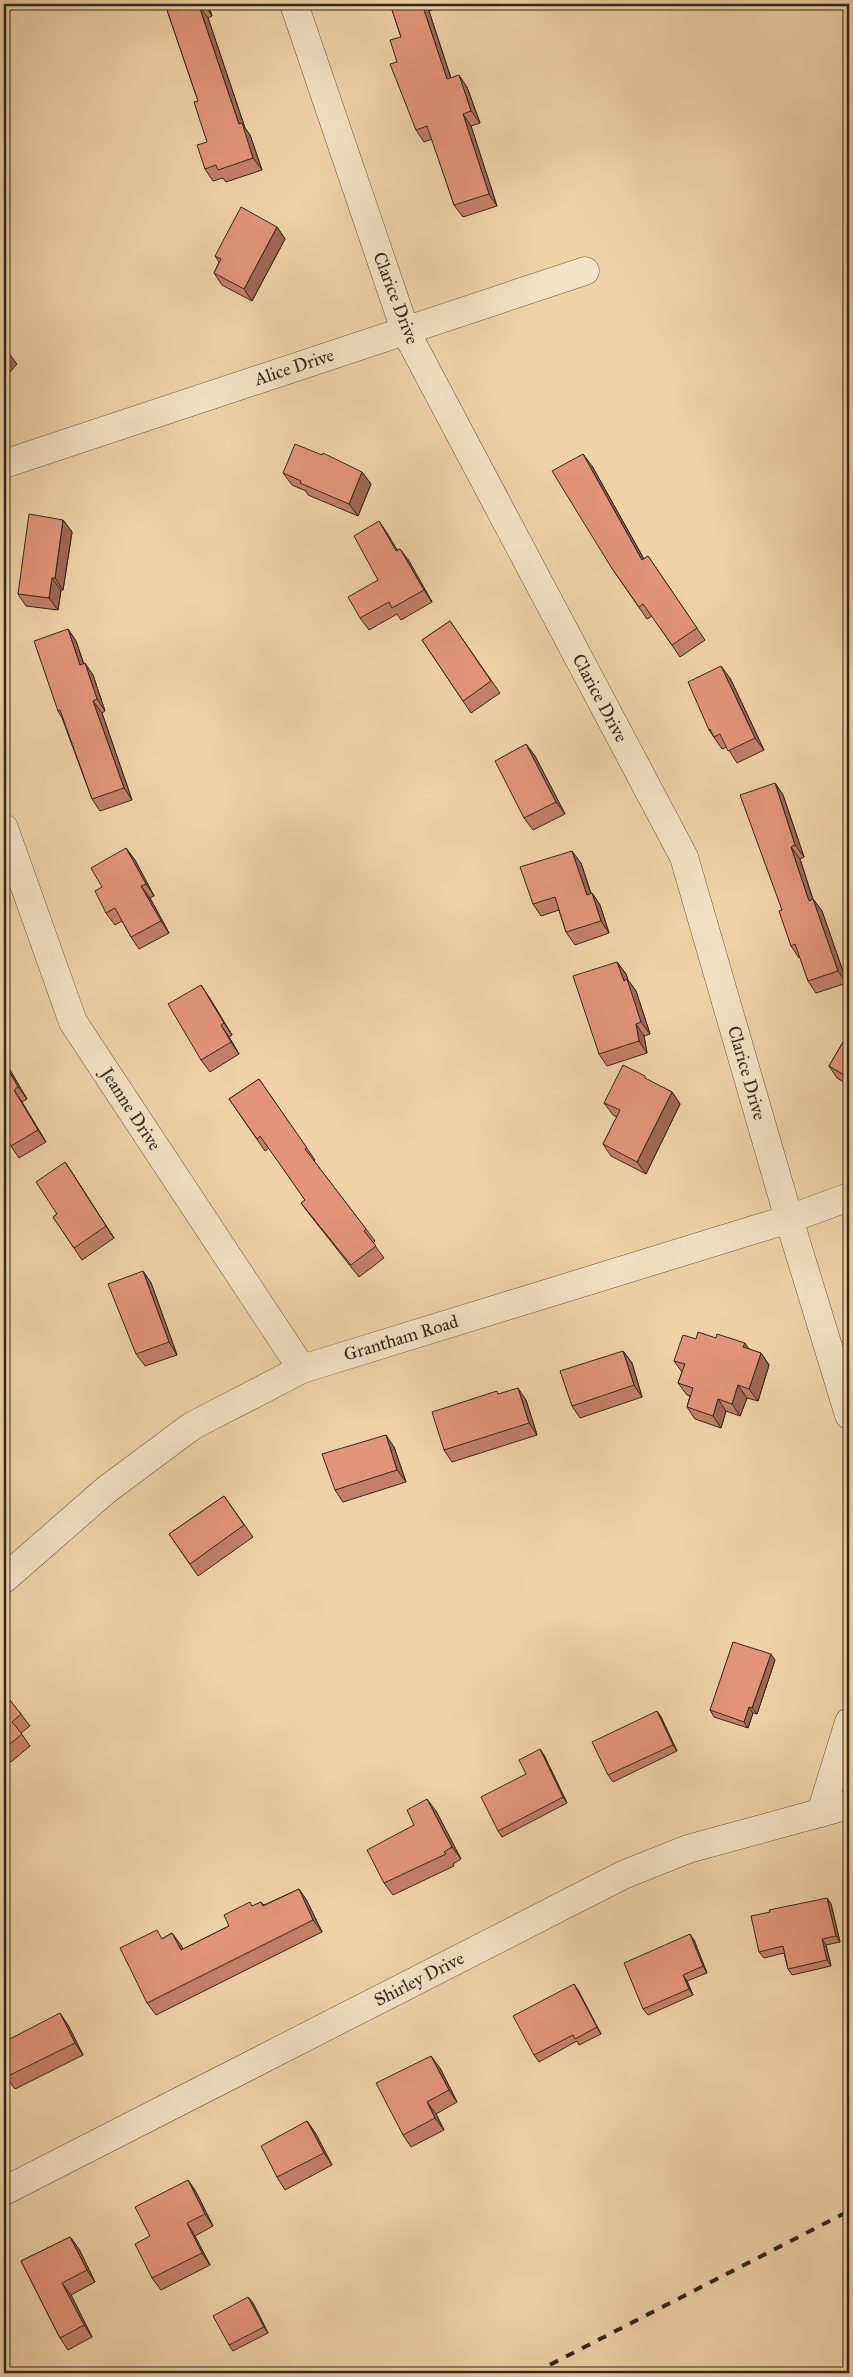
<svg xmlns="http://www.w3.org/2000/svg" width="853" height="2377" font-family="'IM FELL Great Primer',serif">
<style>
.lines{fill:none;stroke-linecap:round;stroke-linejoin:round}
.street-casing{stroke:#635140;stroke-width:29}
.street{stroke:#f5e2c6;stroke-width:28}
.rail{stroke:#34261e;stroke-width:4;stroke-dasharray:9 9;stroke-linecap:butt}
.wall{fill:#c38068;stroke:#34261e}
.shaded-wall{fill:#9f6855;stroke:#34261e}
.building{fill:#e39579;stroke:#34261e}
.labels{text-anchor:middle;stroke-width:4.5;stroke-linejoin:round;paint-order:stroke}
.street-label{font-size:18px;fill:#34261e;stroke:#f5e2c6}
</style>
<rect width="100%" height="100%" fill="#efd3a7"/>
<filter id="stains"><feTurbulence type="fractalNoise" baseFrequency=".004" numOctaves="4"/><feColorMatrix values="0 0 0 0 .2 0 0 0 0 .09 0 0 0 0 .02 0 0 0 .5 -.17"/></filter>
<radialGradient id="worn" r=".72"><stop offset=".6" stop-color="#630" stop-opacity="0"/><stop offset="1" stop-color="#630" stop-opacity=".3"/></radialGradient>
<g class="lines">
<defs>
<g id="street">
<path d="M 294,4 L 405,330 L 684,857 L 789,1219 L 849,1415"/>
<path d="M 4,464 L 585,271"/>
<path d="M 4,828 L 73,1022 L 302,1369"/>
<path d="M 4,1579 L 106,1490 L 192,1426 L 302,1369 L 789,1219 L 849,1197"/>
<path d="M 821,1813 L 849,1722"/>
<path d="M 4,2191 L 623,1875 L 688,1849 L 849,1805"/>
</g>
</defs>
<use href="#street" class="street-casing"/>
<use href="#street" class="street"/>
<path class="rail" d="M 534,2373 L 849,2211"/>
</g>
<g class="wall">
<path d="M 165,4 L 208,4 L 212,16 L 208,18 L 245,128 L 250,135 L 262,170 L 226,182 L 223,178 L 213,181 L 205,169 L 207,142 L 198,101 Z"/>
<path d="M 390,4 L 442,4 L 443,6 L 429,11 L 451,78 L 467,87 L 480,123 L 471,126 L 497,206 L 463,217 L 454,205 L 432,139 L 424,142 L 416,130 L 397,62 L 401,37 Z"/>
<path d="M 277,227 L 285,239 L 252,301 L 222,285 L 214,273 L 219,262 L 215,256 Z"/>
<path d="M 592,466 L 644,559 L 648,556 L 705,640 L 680,657 L 652,616 L 647,619 L 611,567 Z"/>
<path d="M 362,472 L 371,484 L 358,516 L 308,495 L 306,491 L 292,485 L 283,473 Z"/>
<path d="M 63,520 L 72,532 L 63,590 L 61,590 L 58,610 L 26,606 L 18,594 Z"/>
<path d="M 387,533 L 397,550 L 400,549 L 409,561 L 432,602 L 401,620 L 397,614 L 369,630 L 360,618 L 378,580 Z"/>
<path d="M 450,621 L 500,693 L 471,713 L 422,640 Z"/>
<path d="M 68,629 L 76,641 L 84,664 L 93,675 L 105,711 L 102,713 L 132,800 L 100,811 L 92,799 L 62,718 L 58,711 Z"/>
<path d="M 730,678 L 764,750 L 737,763 L 727,747 L 722,749 L 709,730 Z"/>
<path d="M 526,744 L 535,756 L 565,814 L 533,830 L 524,818 Z"/>
<path d="M 775,783 L 783,795 L 804,857 L 800,859 L 813,899 L 822,911 L 847,983 L 816,993 L 808,981 L 800,957 L 799,958 L 791,946 L 782,910 Z"/>
<path d="M 126,848 L 135,860 L 154,896 L 150,898 L 169,933 L 139,949 L 131,937 L 122,921 L 115,925 L 106,913 L 102,887 Z"/>
<path d="M 581,863 L 591,893 L 592,893 L 600,905 L 609,933 L 575,945 L 566,932 L 559,910 L 541,916 L 533,904 Z"/>
<path d="M 617,962 L 626,974 L 628,980 L 636,991 L 650,1034 L 644,1036 L 647,1053 L 607,1066 L 599,1054 Z"/>
<path d="M 209,997 L 232,1035 L 229,1037 L 239,1054 L 210,1072 L 201,1060 Z"/>
<path d="M 849,1032 L 849,1085 L 837,1078 L 829,1066 Z"/>
<path d="M 7,1065 L 27,1099 L 22,1102 L 46,1142 L 19,1158 L 11,1146 Z"/>
<path d="M 259,1079 L 315,1160 L 314,1161 L 366,1229 L 375,1241 L 373,1243 L 384,1258 L 359,1277 L 310,1215 L 301,1203 L 305,1200 L 269,1148 L 265,1151 L 229,1099 Z"/>
<path d="M 648,1080 L 672,1092 L 680,1104 L 646,1174 L 611,1156 L 603,1144 L 617,1117 L 613,1115 L 604,1103 Z"/>
<path d="M 65,1162 L 114,1238 L 82,1260 L 53,1217 L 57,1214 Z"/>
<path d="M 143,1271 L 151,1283 L 177,1355 L 145,1366 L 136,1354 Z"/>
<path d="M 696,1339 L 749,1349 L 761,1353 L 769,1365 L 758,1401 L 747,1398 L 740,1416 L 726,1411 L 721,1428 L 695,1419 L 687,1407 L 690,1396 L 687,1395 L 678,1383 L 682,1372 L 674,1361 Z"/>
<path d="M 623,1351 L 632,1363 L 642,1397 L 580,1418 L 572,1406 Z"/>
<path d="M 499,1394 L 526,1400 L 537,1435 L 452,1462 L 444,1450 Z"/>
<path d="M 394,1447 L 406,1482 L 343,1502 L 335,1490 Z"/>
<path d="M 224,1496 L 253,1537 L 198,1576 L 169,1534 Z"/>
<path d="M 775,1660 L 757,1714 L 753,1713 L 748,1728 L 714,1717 L 710,1710 Z"/>
<path d="M 4,1693 L 21,1714 L 30,1726 L 21,1733 L 30,1746 L 11,1762 L 4,1754 Z"/>
<path d="M 657,1711 L 661,1717 L 677,1751 L 613,1782 L 608,1775 Z"/>
<path d="M 544,1755 L 567,1803 L 502,1837 L 498,1831 Z"/>
<path d="M 436,1811 L 461,1859 L 453,1864 L 454,1866 L 393,1895 L 384,1883 L 414,1825 Z"/>
<path d="M 299,1889 L 307,1901 L 322,1932 L 156,2015 L 147,2003 L 163,1938 L 172,1933 L 183,1949 L 229,1926 L 253,1906 L 261,1902 L 264,1905 Z"/>
<path d="M 827,1898 L 831,1904 L 840,1942 L 826,1945 L 831,1966 L 792,1975 L 788,1969 L 784,1953 L 764,1958 L 759,1952 Z"/>
<path d="M 694,1940 L 707,1973 L 687,1981 L 693,1995 L 648,2015 L 643,2009 Z"/>
<path d="M 578,1990 L 601,2034 L 579,2045 L 577,2041 L 539,2062 L 534,2055 Z"/>
<path d="M 68,2025 L 83,2055 L 15,2089 L 6,2077 Z"/>
<path d="M 440,2068 L 457,2102 L 436,2114 L 444,2130 L 411,2147 L 403,2135 Z"/>
<path d="M 307,2121 L 316,2134 L 332,2165 L 285,2190 L 277,2177 Z"/>
<path d="M 188,2180 L 196,2192 L 213,2226 L 195,2236 L 210,2265 L 161,2290 L 152,2278 L 150,2236 Z"/>
<path d="M 70,2237 L 79,2249 L 95,2282 L 71,2295 L 92,2337 L 68,2350 L 60,2338 L 21,2261 Z"/>
<path d="M 248,2297 L 253,2303 L 268,2333 L 233,2351 L 229,2345 Z"/>
</g>
<g class="shaded-wall">
<path d="M 204,4 L 208,4 L 212,16 Z"/>
<path d="M 422,4 L 424,4 L 429,11 L 455,91 L 447,79 Z"/>
<path d="M 199,6 L 208,18 L 245,128 L 250,135 L 262,170 L 253,158 L 239,124 Z"/>
<path d="M 459,75 L 467,87 L 480,123 L 471,111 Z"/>
<path d="M 463,114 L 471,126 L 497,206 L 489,194 Z"/>
<path d="M 277,227 L 285,239 L 252,301 L 244,289 Z"/>
<path d="M 8,352 L 17,364 L 4,379 L 4,357 Z"/>
<path d="M 583,454 L 592,466 L 651,572 L 642,560 Z"/>
<path d="M 362,472 L 371,484 L 358,516 L 349,504 Z"/>
<path d="M 63,520 L 72,532 L 63,590 L 55,578 Z"/>
<path d="M 379,521 L 387,533 L 405,563 L 396,551 Z"/>
<path d="M 400,549 L 409,561 L 432,602 L 424,590 Z"/>
<path d="M 52,578 L 61,590 L 58,610 L 49,598 Z"/>
<path d="M 68,629 L 76,641 L 88,677 L 80,665 Z"/>
<path d="M 85,663 L 93,675 L 105,711 L 97,699 Z"/>
<path d="M 721,666 L 730,678 L 764,750 L 755,738 Z"/>
<path d="M 93,701 L 102,713 L 132,800 L 124,788 Z"/>
<path d="M 526,744 L 535,756 L 565,814 L 556,802 Z"/>
<path d="M 775,783 L 783,795 L 804,857 L 795,845 Z"/>
<path d="M 791,847 L 800,859 L 817,913 L 809,901 Z"/>
<path d="M 126,848 L 135,860 L 154,896 L 146,884 Z"/>
<path d="M 572,851 L 581,863 L 595,907 L 587,895 Z"/>
<path d="M 141,886 L 150,898 L 169,933 L 161,921 Z"/>
<path d="M 592,893 L 600,905 L 609,933 L 601,921 Z"/>
<path d="M 813,899 L 822,911 L 847,983 L 838,971 Z"/>
<path d="M 617,962 L 626,974 L 628,980 L 636,991 L 650,1034 L 641,1022 L 624,981 Z"/>
<path d="M 201,985 L 209,997 L 232,1035 L 224,1023 Z"/>
<path d="M 636,1024 L 644,1036 L 647,1053 L 639,1041 Z"/>
<path d="M 221,1025 L 229,1037 L 239,1054 L 231,1042 Z"/>
<path d="M 4,1061 L 7,1065 L 27,1099 L 18,1087 L 4,1062 Z"/>
<path d="M 14,1090 L 22,1102 L 46,1142 L 38,1130 Z"/>
<path d="M 672,1092 L 680,1104 L 646,1174 L 637,1162 Z"/>
<path d="M 65,1162 L 73,1174 L 114,1238 L 106,1226 Z"/>
<path d="M 143,1271 L 151,1283 L 177,1355 L 169,1342 Z"/>
<path d="M 745,1343 L 753,1355 L 743,1347 Z"/>
<path d="M 623,1351 L 632,1363 L 642,1397 L 634,1385 Z"/>
<path d="M 761,1353 L 769,1365 L 758,1401 L 749,1389 Z"/>
<path d="M 738,1385 L 747,1398 L 740,1416 L 732,1404 Z"/>
<path d="M 518,1388 L 526,1400 L 537,1435 L 529,1423 Z"/>
<path d="M 718,1399 L 726,1411 L 721,1428 L 713,1416 Z"/>
<path d="M 386,1435 L 394,1447 L 406,1482 L 397,1470 Z"/>
<path d="M 771,1654 L 775,1660 L 757,1714 L 752,1708 Z"/>
<path d="M 749,1707 L 753,1713 L 748,1728 L 744,1722 Z"/>
<path d="M 657,1711 L 661,1717 L 677,1751 L 673,1745 Z"/>
<path d="M 540,1749 L 544,1755 L 567,1803 L 563,1797 Z"/>
<path d="M 427,1799 L 436,1811 L 461,1859 L 452,1847 Z"/>
<path d="M 299,1889 L 307,1901 L 322,1932 L 313,1920 Z"/>
<path d="M 827,1898 L 831,1904 L 840,1942 L 836,1936 Z"/>
<path d="M 172,1933 L 181,1945 L 190,1962 L 181,1950 Z"/>
<path d="M 690,1934 L 694,1940 L 707,1973 L 703,1966 Z"/>
<path d="M 822,1939 L 826,1945 L 831,1966 L 827,1960 Z"/>
<path d="M 683,1975 L 687,1981 L 693,1995 L 689,1989 Z"/>
<path d="M 574,1984 L 578,1990 L 601,2034 L 597,2027 Z"/>
<path d="M 60,2013 L 68,2025 L 83,2055 L 75,2043 Z"/>
<path d="M 431,2056 L 440,2068 L 457,2102 L 449,2090 Z"/>
<path d="M 427,2102 L 436,2114 L 444,2130 L 435,2118 Z"/>
<path d="M 307,2121 L 316,2134 L 332,2165 L 324,2153 Z"/>
<path d="M 188,2180 L 196,2192 L 213,2226 L 205,2214 Z"/>
<path d="M 187,2223 L 195,2236 L 210,2265 L 202,2253 Z"/>
<path d="M 70,2237 L 79,2249 L 95,2282 L 87,2270 Z"/>
<path d="M 62,2283 L 71,2295 L 92,2337 L 84,2325 Z"/>
<path d="M 248,2297 L 253,2303 L 268,2333 L 264,2327 Z"/>
</g>
<g class="building">
<path d="M 165,4 L 204,4 L 199,6 L 239,124 L 242,123 L 253,158 L 218,170 L 216,165 L 205,169 L 197,145 L 207,142 L 194,102 L 198,101 Z"/>
<path d="M 390,4 L 422,4 L 447,79 L 459,75 L 471,111 L 463,114 L 489,194 L 454,205 L 427,126 L 416,130 L 390,64 L 397,62 L 390,40 L 401,37 Z"/>
<path d="M 241,207 L 277,227 L 244,289 L 214,273 L 221,259 L 215,256 Z"/>
<path d="M 4,348 L 8,352 L 4,357 Z"/>
<path d="M 295,444 L 322,455 L 323,453 L 362,472 L 349,504 L 300,483 L 301,481 L 283,473 Z"/>
<path d="M 583,454 L 642,560 L 648,556 L 697,628 L 672,645 L 643,604 L 639,607 L 611,567 L 552,471 Z"/>
<path d="M 29,514 L 63,520 L 55,578 L 52,578 L 49,598 L 18,594 Z"/>
<path d="M 379,521 L 396,551 L 400,549 L 424,590 L 392,608 L 389,602 L 360,618 L 348,597 L 378,580 L 354,536 Z"/>
<path d="M 450,621 L 491,681 L 463,701 L 422,640 Z"/>
<path d="M 68,629 L 80,665 L 85,663 L 97,699 L 93,701 L 124,788 L 92,799 L 60,710 L 58,711 L 34,641 Z"/>
<path d="M 721,666 L 755,738 L 728,751 L 720,734 L 714,737 L 710,729 L 709,730 L 688,682 Z"/>
<path d="M 526,744 L 556,802 L 524,818 L 495,761 Z"/>
<path d="M 775,783 L 795,845 L 791,847 L 809,901 L 813,899 L 838,971 L 808,981 L 795,944 L 791,946 L 779,911 L 782,910 L 740,795 Z"/>
<path d="M 126,848 L 146,884 L 141,886 L 161,921 L 131,937 L 115,908 L 106,913 L 95,891 L 102,887 L 91,868 Z"/>
<path d="M 572,851 L 587,895 L 592,893 L 601,921 L 566,932 L 555,897 L 533,904 L 520,867 Z"/>
<path d="M 617,962 L 624,981 L 627,979 L 641,1022 L 636,1024 L 639,1041 L 599,1054 L 573,976 Z"/>
<path d="M 201,985 L 224,1023 L 221,1025 L 231,1042 L 201,1060 L 168,1004 Z"/>
<path d="M 849,1032 L 849,1078 L 829,1066 Z"/>
<path d="M 4,1062 L 18,1087 L 14,1090 L 38,1130 L 11,1146 L 4,1134 Z"/>
<path d="M 623,1065 L 645,1076 L 645,1078 L 672,1092 L 637,1162 L 603,1144 L 620,1110 L 604,1103 Z"/>
<path d="M 259,1079 L 307,1148 L 305,1149 L 366,1229 L 364,1231 L 376,1246 L 351,1265 L 301,1203 L 305,1200 L 260,1136 L 257,1139 L 229,1099 Z"/>
<path d="M 65,1162 L 106,1226 L 74,1248 L 53,1217 L 57,1214 L 36,1182 Z"/>
<path d="M 143,1271 L 169,1342 L 136,1354 L 108,1284 Z"/>
<path d="M 698,1332 L 716,1338 L 717,1334 L 745,1343 L 743,1347 L 761,1353 L 749,1389 L 738,1385 L 732,1404 L 718,1399 L 713,1416 L 687,1407 L 693,1388 L 678,1383 L 685,1364 L 674,1361 L 683,1335 L 696,1339 Z"/>
<path d="M 623,1351 L 634,1385 L 572,1406 L 560,1371 Z"/>
<path d="M 518,1388 L 529,1423 L 444,1450 L 432,1412 L 497,1391 L 498,1394 Z"/>
<path d="M 386,1435 L 397,1470 L 335,1490 L 322,1454 Z"/>
<path d="M 224,1496 L 244,1525 L 190,1564 L 169,1534 Z"/>
<path d="M 733,1642 L 771,1654 L 752,1708 L 749,1707 L 744,1722 L 710,1710 Z"/>
<path d="M 4,1693 L 21,1714 L 12,1722 L 22,1734 L 4,1749 Z"/>
<path d="M 657,1711 L 673,1745 L 608,1775 L 592,1742 Z"/>
<path d="M 540,1749 L 563,1797 L 498,1831 L 481,1797 L 526,1774 L 519,1760 Z"/>
<path d="M 427,1799 L 452,1847 L 444,1852 L 446,1854 L 384,1883 L 367,1850 L 414,1825 L 407,1810 Z"/>
<path d="M 299,1889 L 313,1920 L 147,2003 L 120,1948 L 157,1930 L 162,1939 L 172,1933 L 181,1950 L 229,1926 L 224,1915 L 250,1902 L 252,1906 L 261,1902 L 263,1906 Z"/>
<path d="M 827,1898 L 836,1936 L 822,1939 L 827,1960 L 788,1969 L 783,1946 L 759,1952 L 751,1916 L 770,1912 L 769,1910 Z"/>
<path d="M 690,1934 L 703,1966 L 683,1975 L 689,1989 L 643,2009 L 624,1963 Z"/>
<path d="M 574,1984 L 597,2027 L 575,2039 L 573,2035 L 534,2055 L 513,2016 Z"/>
<path d="M 60,2013 L 75,2043 L 6,2077 L 4,2071 L 4,2042 Z"/>
<path d="M 431,2056 L 449,2090 L 427,2102 L 435,2118 L 403,2135 L 376,2083 Z"/>
<path d="M 307,2121 L 324,2153 L 277,2177 L 261,2146 Z"/>
<path d="M 188,2180 L 205,2214 L 187,2223 L 202,2253 L 152,2278 L 135,2244 L 150,2236 L 135,2207 Z"/>
<path d="M 70,2237 L 87,2270 L 62,2283 L 84,2325 L 60,2338 L 21,2261 Z"/>
<path d="M 248,2297 L 264,2327 L 229,2345 L 213,2316 Z"/>
</g>
<g class="labels">
<g class="street-label">
<text transform="translate(396 298) rotate(69)" y="6">Clarice Drive</text>
<text transform="translate(294 367) rotate(-18)" y="6">Alice Drive</text>
<text transform="translate(600 698) rotate(62)" y="6">Clarice Drive</text>
<text transform="translate(747 1073) rotate(74)" y="6">Clarice Drive</text>
<text transform="translate(131 1109) rotate(57)" y="6">Jeanne Drive</text>
<text transform="translate(401 1338) rotate(-17)" y="6">Grantham Road</text>
<text transform="translate(419 1979) rotate(-27)" y="6">Shirley Drive</text>
</g>
</g>
<rect width="853" height="2377" fill="none" stroke="#efd3a7" stroke-width="20"/>
<rect x="5" y="5" width="843" height="2367" fill="none" stroke="#34261e" stroke-width="2.5"/>
<rect x="10" y="10" width="833" height="2357" fill="none" stroke="#34261e"/>
<rect width="100%" height="100%" filter="url(#stains)"/>
<rect width="100%" height="100%" fill="url(#worn)"/>
</svg>
